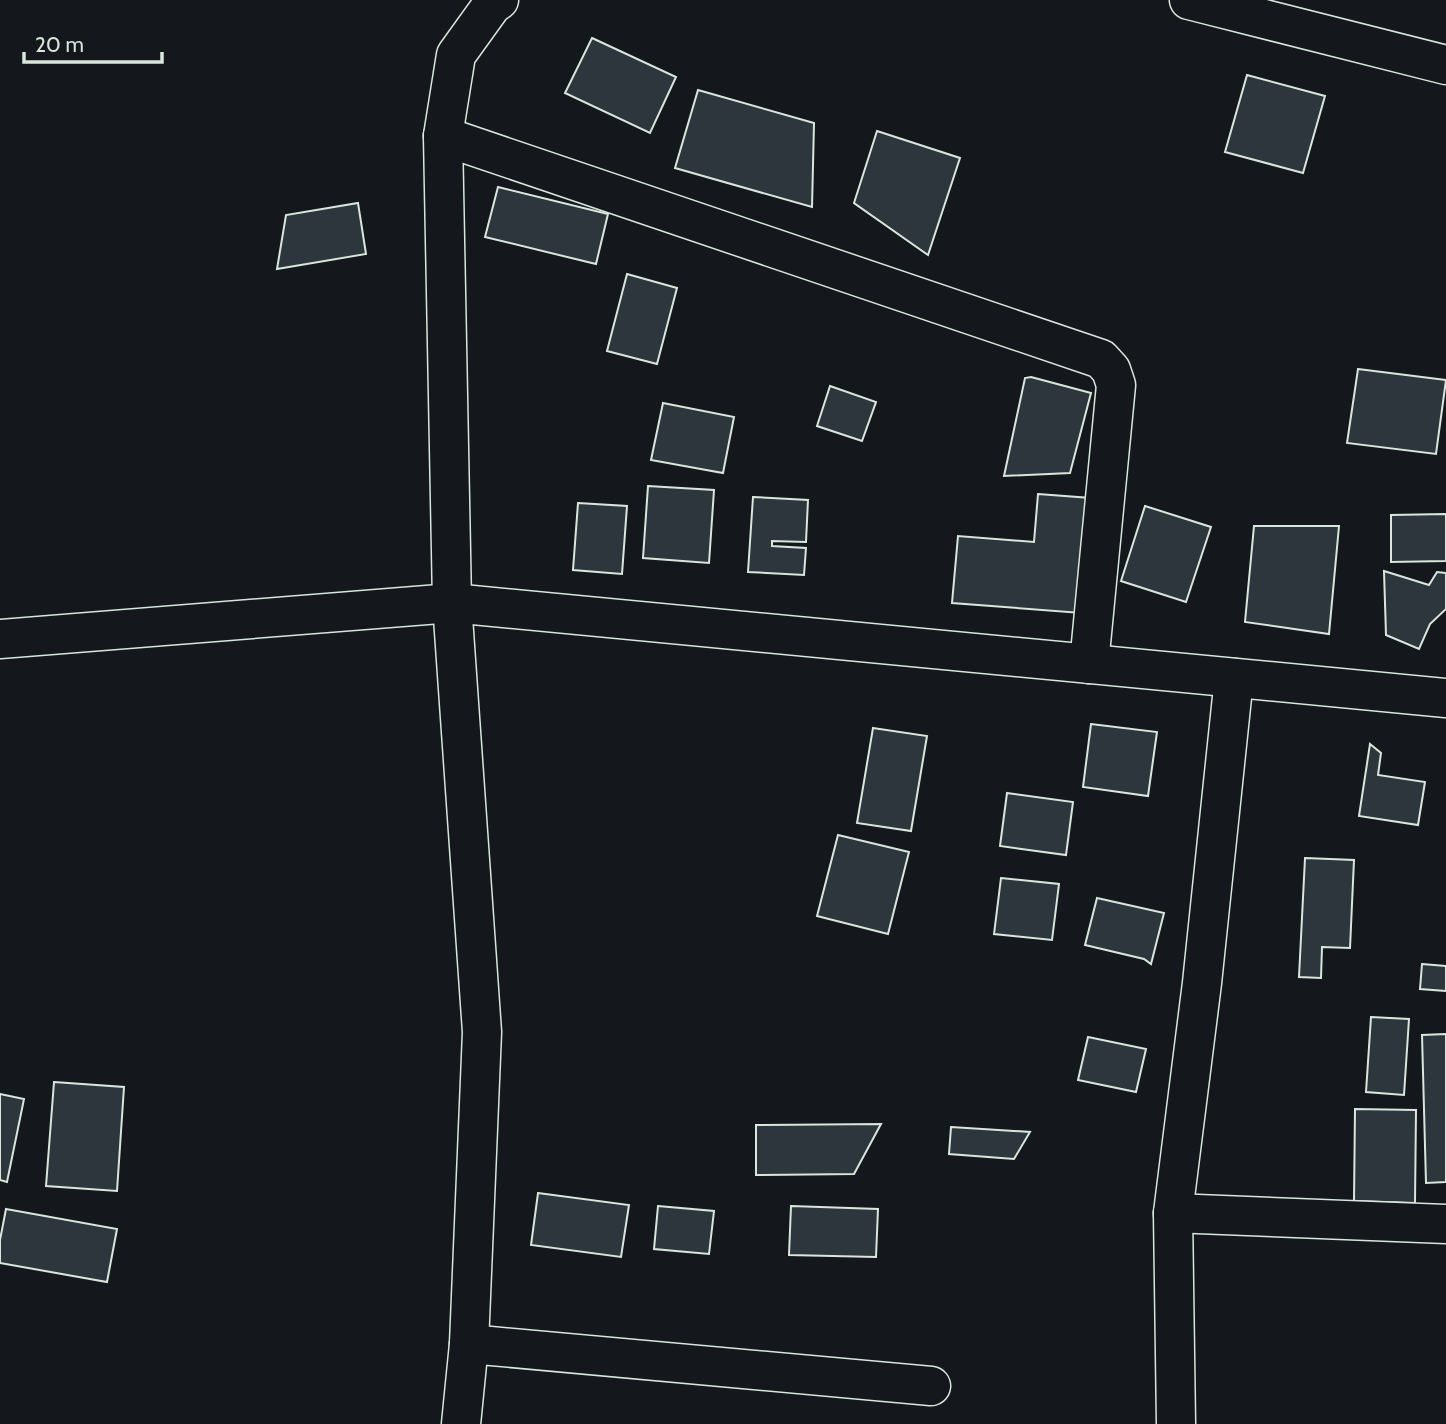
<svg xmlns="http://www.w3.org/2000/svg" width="1446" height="1424" font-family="Cabin,sans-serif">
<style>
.building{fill:#2c363c;stroke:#d8e6dc;stroke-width:2}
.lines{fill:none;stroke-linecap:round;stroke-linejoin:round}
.minor-casing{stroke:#d8e6dc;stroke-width:41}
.minor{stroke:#14181c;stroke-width:38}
</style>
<rect width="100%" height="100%" fill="#14181c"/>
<g class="building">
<path d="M 592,38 L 676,77 L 650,133 L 565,93 Z"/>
<path d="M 1247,75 L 1325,96 L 1303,173 L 1225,152 Z"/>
<path d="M 698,90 L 814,123 L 812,207 L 675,168 Z"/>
<path d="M 877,131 L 960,158 L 928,255 L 854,203 Z"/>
<path d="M 498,187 L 608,214 L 596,264 L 485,237 Z"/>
<path d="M 358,203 L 366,254 L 277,269 L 286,215 Z"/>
<path d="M 627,274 L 677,288 L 657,364 L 607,351 Z"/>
<path d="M 1358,369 L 1446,380 L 1436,454 L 1347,443 Z"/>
<path d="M 1031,377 L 1091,393 L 1070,473 L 1004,476 L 1025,378 Z"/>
<path d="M 830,386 L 876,402 L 862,441 L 817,426 Z"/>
<path d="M 663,403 L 734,417 L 723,473 L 651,460 Z"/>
<path d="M 648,486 L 714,490 L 709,563 L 643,558 Z"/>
<path d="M 1038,494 L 1104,499 L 1094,614 L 952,603 L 958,536 L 1034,542 Z"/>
<path d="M 753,497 L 808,500 L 806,542 L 772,541 L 772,546 L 806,548 L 804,575 L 748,572 Z"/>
<path d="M 578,503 L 627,506 L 622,574 L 573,570 Z"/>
<path d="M 1145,506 L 1211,527 L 1186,602 L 1121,581 Z"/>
<path d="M 1446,514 L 1446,561 L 1391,562 L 1391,515 Z"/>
<path d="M 1254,526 L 1339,526 L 1329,634 L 1245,622 Z"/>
<path d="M 1384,571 L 1429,585 L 1437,572 L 1446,573 L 1446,609 L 1430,624 L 1419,649 L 1386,635 Z"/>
<path d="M 1091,724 L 1157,732 L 1148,796 L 1083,787 Z"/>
<path d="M 873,728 L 927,736 L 911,831 L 857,823 Z"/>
<path d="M 1370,744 L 1381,753 L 1378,775 L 1425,782 L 1418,825 L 1359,816 Z"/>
<path d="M 1007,793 L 1073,802 L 1066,855 L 1000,846 Z"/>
<path d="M 838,835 L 909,852 L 888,934 L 817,916 Z"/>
<path d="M 1305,858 L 1354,860 L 1350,948 L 1322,947 L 1321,978 L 1299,977 Z"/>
<path d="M 1001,878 L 1059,884 L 1052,940 L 994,934 Z"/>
<path d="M 1097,898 L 1164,913 L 1151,964 L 1144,959 L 1085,945 Z"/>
<path d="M 1422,964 L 1446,966 L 1446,991 L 1420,989 Z"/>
<path d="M 1371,1017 L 1409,1019 L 1404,1095 L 1366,1092 Z"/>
<path d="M 1446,1034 L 1446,1182 L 1426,1183 L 1422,1035 Z"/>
<path d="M 1088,1037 L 1146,1049 L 1136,1092 L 1078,1080 Z"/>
<path d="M 54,1082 L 124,1087 L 117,1191 L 46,1186 Z"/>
<path d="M 0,1094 L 24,1099 L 7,1182 L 0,1180 Z"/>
<path d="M 1355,1109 L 1416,1110 L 1415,1203 L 1354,1201 Z"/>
<path d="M 881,1124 L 854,1174 L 756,1175 L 756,1125 Z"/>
<path d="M 951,1127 L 1030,1132 L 1014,1159 L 949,1154 Z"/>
<path d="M 538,1193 L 629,1205 L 621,1257 L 531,1245 Z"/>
<path d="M 658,1206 L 714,1211 L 709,1254 L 654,1249 Z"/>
<path d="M 791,1206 L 878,1209 L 876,1257 L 789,1255 Z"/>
<path d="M 6,1209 L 117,1229 L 107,1282 L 0,1263 L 0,1240 Z"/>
</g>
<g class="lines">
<defs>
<g id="minor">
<path d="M 1189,0 L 1446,65"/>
<path d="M 443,136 L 1101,359 L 1111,370 L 1116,385 L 1089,664"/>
<path d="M 0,639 L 452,603 L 1446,698"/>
<path d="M 1173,1213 L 1446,1224"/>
<path d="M 469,1344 L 931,1386"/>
<path d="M 461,1424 L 469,1344 L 482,1032 L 452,603 L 443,136 L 456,55 L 492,5 L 499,0"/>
<path d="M 1176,1424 L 1173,1213 L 1202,983 L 1234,678"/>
</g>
</defs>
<use href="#minor" class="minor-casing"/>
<use href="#minor" class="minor"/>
</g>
<path d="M24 52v10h138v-10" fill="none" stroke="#d8e6dc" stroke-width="3.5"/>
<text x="35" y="52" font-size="21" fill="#d8e6dc" stroke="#14181c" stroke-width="5" paint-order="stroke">20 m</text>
</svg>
